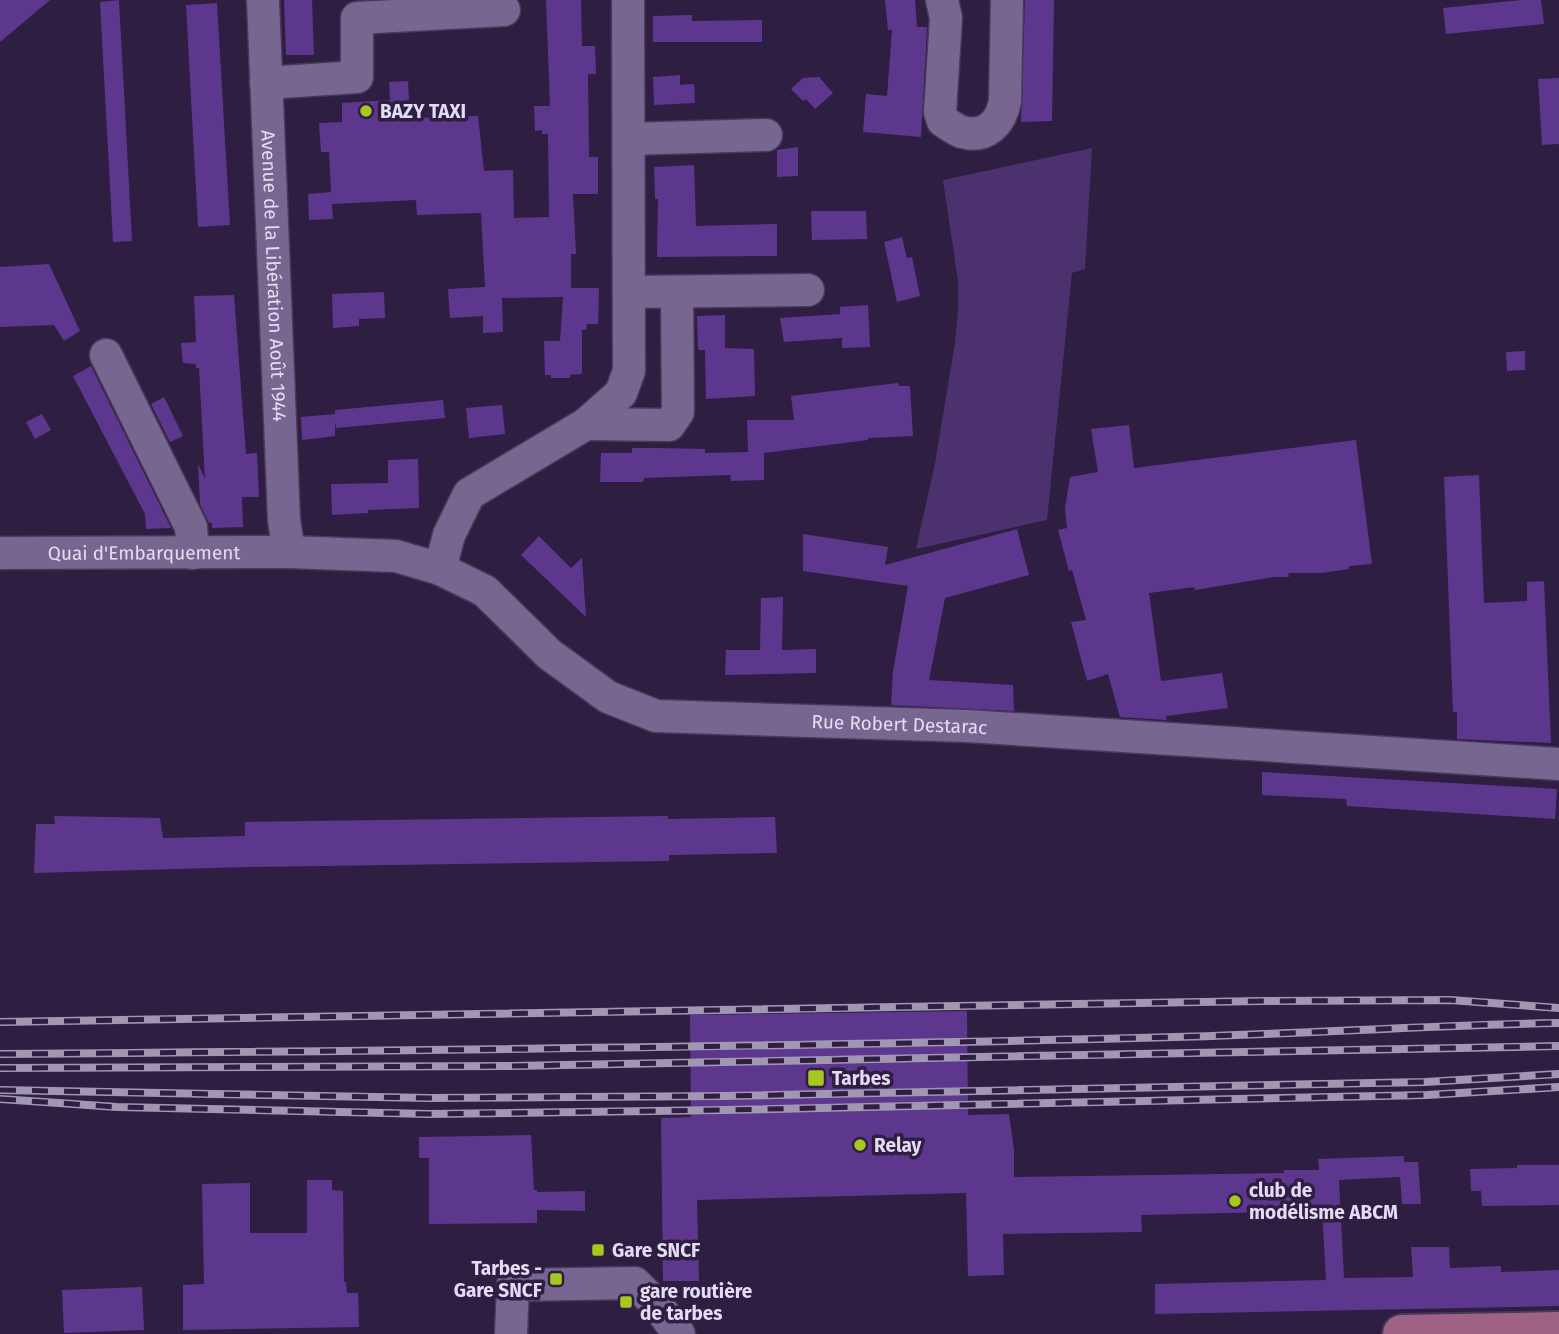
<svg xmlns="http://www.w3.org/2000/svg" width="1559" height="1334" font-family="'Fira Sans',sans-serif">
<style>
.green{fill:#4b316e}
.building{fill:#5d378e}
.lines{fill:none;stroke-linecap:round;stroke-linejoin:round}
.minor-casing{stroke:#473959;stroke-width:35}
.major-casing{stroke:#473959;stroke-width:42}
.minor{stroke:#766690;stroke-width:32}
.major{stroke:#9f6184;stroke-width:38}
.rail-casing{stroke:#a197b3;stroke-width:8}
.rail{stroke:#2d1e42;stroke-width:5;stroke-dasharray:16;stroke-linecap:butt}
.poi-dot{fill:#a7c81e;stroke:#2d1e42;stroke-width:2.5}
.labels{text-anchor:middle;stroke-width:7;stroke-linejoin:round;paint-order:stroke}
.poi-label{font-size:19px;font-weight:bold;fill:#e4dcf4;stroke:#2d1e42;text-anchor:start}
.street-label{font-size:19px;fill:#e4dcf4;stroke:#2d1e42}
</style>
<rect width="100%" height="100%" fill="#2d1e42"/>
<path class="green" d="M 1092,148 L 1085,269 L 1072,273 L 1047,520 L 916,549 L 935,463 L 955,343 L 958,310 L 958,281 L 943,180 Z"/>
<g class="building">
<path d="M 0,0 L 50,0 L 0,42 Z"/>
<path d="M 119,0 L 132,241 L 113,242 L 100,2 Z"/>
<path d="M 284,0 L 312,0 L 314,55 L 286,55 Z"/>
<path d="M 546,0 L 581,0 L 582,46 L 595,46 L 596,74 L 588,74 L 589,157 L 598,157 L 598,194 L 573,194 L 576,254 L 571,254 L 571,288 L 599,288 L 598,324 L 587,324 L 586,330 L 582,330 L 582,374 L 570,375 L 570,378 L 551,378 L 551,375 L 545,375 L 544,341 L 560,341 L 563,297 L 502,298 L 503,332 L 483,333 L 483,316 L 450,318 L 448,289 L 485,287 L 481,213 L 417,215 L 416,200 L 332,204 L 333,219 L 309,220 L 308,194 L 331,192 L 329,152 L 321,152 L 319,123 L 342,122 L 342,103 L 390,100 L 389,82 L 408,81 L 410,118 L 478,116 L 484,171 L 513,170 L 514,218 L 549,217 L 548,134 L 542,134 L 542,130 L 535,131 L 534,106 L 550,106 Z"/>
<path d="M 885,0 L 915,0 L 917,27 L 927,27 L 921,137 L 863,132 L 866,94 L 887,96 L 892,30 L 888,30 Z"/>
<path d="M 1025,0 L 1054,0 L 1052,121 L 1021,122 Z"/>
<path d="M 1521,0 L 1541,0 L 1544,24 L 1446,34 L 1443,8 Z"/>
<path d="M 217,3 L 230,225 L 198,227 L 186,5 Z"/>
<path d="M 692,15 L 692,21 L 762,20 L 762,42 L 653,42 L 653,16 Z"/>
<path d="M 680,75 L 680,85 L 694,84 L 695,103 L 654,105 L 653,77 Z"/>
<path d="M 819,77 L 833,93 L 815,109 L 806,99 L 803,101 L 791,89 L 803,78 Z"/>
<path d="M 1559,78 L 1559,144 L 1542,145 L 1538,79 Z"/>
<path d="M 798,147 L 798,176 L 777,177 L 777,150 Z"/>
<path d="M 694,165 L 696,226 L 777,224 L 777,256 L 657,257 L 658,199 L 655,199 L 654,167 Z"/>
<path d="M 811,211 L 866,211 L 867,239 L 812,240 Z"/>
<path d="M 902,237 L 907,258 L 912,257 L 920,296 L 897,302 L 884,242 Z"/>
<path d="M 49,264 L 80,331 L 64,341 L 54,325 L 0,327 L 0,267 Z"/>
<path d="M 384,292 L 385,318 L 359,319 L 359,326 L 333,328 L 332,294 Z"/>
<path d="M 234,295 L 246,454 L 257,453 L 259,497 L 242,497 L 243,527 L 212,528 L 212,523 L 209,523 L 200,504 L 198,464 L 205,479 L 199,368 L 196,368 L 196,364 L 183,363 L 181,343 L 196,342 L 194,296 Z"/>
<path d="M 868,305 L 870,347 L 842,348 L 842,338 L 784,342 L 780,318 L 840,314 L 840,307 Z"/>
<path d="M 725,315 L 725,348 L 754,349 L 755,396 L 706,399 L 705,350 L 698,350 L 697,316 Z"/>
<path d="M 1525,351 L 1525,370 L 1507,371 L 1506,352 Z"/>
<path d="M 91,366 L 171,528 L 146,529 L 145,514 L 73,376 Z"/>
<path d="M 898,383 L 899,386 L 910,386 L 913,436 L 868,438 L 868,440 L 764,453 L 764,480 L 731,481 L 730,475 L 644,478 L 643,482 L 600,482 L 601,453 L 632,453 L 632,448 L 656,448 L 705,449 L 705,453 L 748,452 L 747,420 L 794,420 L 791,396 Z"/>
<path d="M 164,397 L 183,436 L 170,442 L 151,404 Z"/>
<path d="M 443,400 L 445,418 L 336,428 L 335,421 L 335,436 L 302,440 L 301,417 L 335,414 L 335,410 Z"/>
<path d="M 502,405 L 505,434 L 469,438 L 466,408 Z"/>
<path d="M 42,414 L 51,430 L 35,439 L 26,422 Z"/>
<path d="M 1129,425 L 1134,468 L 1356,440 L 1372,564 L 1349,566 L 1349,569 L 1322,573 L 1288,573 L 1289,577 L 1274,577 L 1195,590 L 1194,587 L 1149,593 L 1161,681 L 1222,673 L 1228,708 L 1166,716 L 1167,720 L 1120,717 L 1108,674 L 1087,681 L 1071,622 L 1086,620 L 1072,570 L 1069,571 L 1058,530 L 1067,528 L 1065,508 L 1070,477 L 1098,472 L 1091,429 Z"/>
<path d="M 418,459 L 419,508 L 368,510 L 368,513 L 332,515 L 331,484 L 388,483 L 388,460 Z"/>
<path d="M 1479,475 L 1484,603 L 1527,601 L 1527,582 L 1544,581 L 1551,743 L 1457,739 L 1457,712 L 1453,712 L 1444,477 Z"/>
<path d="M 1017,529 L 1029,575 L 945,598 L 929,680 L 1013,685 L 1014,711 L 891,705 L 893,671 L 908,586 L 803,571 L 803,534 L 888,547 L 885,565 Z"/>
<path d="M 539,536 L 571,568 L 582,558 L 586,617 L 521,555 Z"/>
<path d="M 783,597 L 782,650 L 816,649 L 816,673 L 725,675 L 726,650 L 760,650 L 761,598 Z"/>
<path d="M 1262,772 L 1557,789 L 1555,819 L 1347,806 L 1346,799 L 1262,795 Z"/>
<path d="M 54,816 L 160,818 L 163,838 L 245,836 L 245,822 L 668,816 L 668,819 L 775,817 L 777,853 L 669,855 L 669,861 L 246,867 L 34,873 L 36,824 L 55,824 Z"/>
<path d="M 967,1011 L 968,1115 L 1009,1114 L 1014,1150 L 1014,1177 L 1284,1173 L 1284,1170 L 1319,1170 L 1318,1159 L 1404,1156 L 1404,1162 L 1418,1162 L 1421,1204 L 1402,1204 L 1400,1177 L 1339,1180 L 1344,1278 L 1413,1277 L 1411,1247 L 1449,1247 L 1450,1268 L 1501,1266 L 1501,1272 L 1559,1270 L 1559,1306 L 1155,1314 L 1155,1284 L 1326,1280 L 1322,1211 L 1141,1215 L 1142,1232 L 1003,1234 L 1004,1275 L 968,1276 L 966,1193 L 697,1200 L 699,1281 L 663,1281 L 661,1118 L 691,1117 L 690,1015 Z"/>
<path d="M 531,1135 L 534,1190 L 537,1190 L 537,1192 L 585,1191 L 585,1211 L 537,1210 L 537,1223 L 429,1224 L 429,1158 L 419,1158 L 419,1137 Z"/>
<path d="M 1517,1165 L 1559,1165 L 1559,1205 L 1482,1206 L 1481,1191 L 1471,1191 L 1470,1169 L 1517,1168 Z"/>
<path d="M 307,1180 L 332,1180 L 332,1190 L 343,1191 L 344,1282 L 346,1282 L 347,1293 L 358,1293 L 359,1327 L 183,1330 L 183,1285 L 204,1284 L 202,1184 L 250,1183 L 250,1233 L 307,1233 Z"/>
<path d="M 142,1287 L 144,1330 L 64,1333 L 62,1290 Z"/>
</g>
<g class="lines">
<defs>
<g id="minor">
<path id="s1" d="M 263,0 L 284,520 L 289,552"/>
<path d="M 942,0 L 946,18 L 940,112 L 943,121 C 949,125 956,130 962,132 C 987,139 1001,122 1005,101 L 1007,0"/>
<path d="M 266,83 L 357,77 L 357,18 L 504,10"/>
<path d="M 629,139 L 766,135"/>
<path d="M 630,292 L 808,290"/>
<path d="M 106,355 L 191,527 L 193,553"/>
<path d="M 586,424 L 669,425 L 678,412 L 677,292"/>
<path id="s2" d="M 0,553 L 289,552 L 396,556 L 440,569 L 485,591 L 549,654 L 608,697 L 656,716 L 967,726 L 1559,764"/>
<path d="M 440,569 L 449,535 L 469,494 L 586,424 L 621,393 L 629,371 L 628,0"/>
<path d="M 511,1334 L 513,1285 L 635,1283 L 658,1306 L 679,1334"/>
</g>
<path id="major" d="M 1402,1334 L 1559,1331"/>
</defs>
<use href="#minor" class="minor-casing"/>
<use href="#major" class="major-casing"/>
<use href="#minor" class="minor"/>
<use href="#major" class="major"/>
<defs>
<g id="rail">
<path d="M 0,1022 L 1262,1001 L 1450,1000 L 1559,1008"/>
<path d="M 0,1054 C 392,1051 784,1047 1175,1037 C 1303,1034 1431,1025 1559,1023"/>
<path d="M 0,1068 L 512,1066 L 1559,1046"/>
<path d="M 0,1090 L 429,1098 L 726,1096 L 1425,1082 L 1559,1074"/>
<path d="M 0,1099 L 117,1107 L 429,1114 L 724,1110 L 1427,1095 L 1559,1087"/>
</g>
</defs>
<use href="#rail" class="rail-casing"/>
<use href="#rail" class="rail"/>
</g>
<g class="poi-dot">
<circle cx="366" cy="111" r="7"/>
<rect x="807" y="1069" width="18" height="18" rx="3.5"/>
<circle cx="860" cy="1145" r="7"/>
<circle cx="1235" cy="1201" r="7"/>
<rect x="591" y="1243" width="14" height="14" rx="3.5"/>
<rect x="549" y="1272" width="14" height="14" rx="3.5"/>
<rect x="619" y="1295" width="14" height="14" rx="3.5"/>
</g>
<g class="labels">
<g class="poi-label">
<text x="380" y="118">BAZY TAXI</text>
<text x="832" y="1085">Tarbes</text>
<text x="874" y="1152">Relay</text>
<text x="1249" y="1197">club de<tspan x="1249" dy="22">modélisme ABCM</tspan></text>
<text x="612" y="1257">Gare SNCF</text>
<text x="542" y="1275" text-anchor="end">Tarbes -<tspan x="542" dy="22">Gare SNCF</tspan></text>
<text x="640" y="1298">gare routière<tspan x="640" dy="22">de tarbes</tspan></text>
</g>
<g class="street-label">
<text dy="7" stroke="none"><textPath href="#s1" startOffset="276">Avenue de la Libération Août 1944</textPath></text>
<text dy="7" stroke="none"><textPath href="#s2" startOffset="144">Quai d'Embarquement</textPath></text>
<text dy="7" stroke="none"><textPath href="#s2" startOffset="950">Rue Robert Destarac</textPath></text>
</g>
</g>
</svg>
